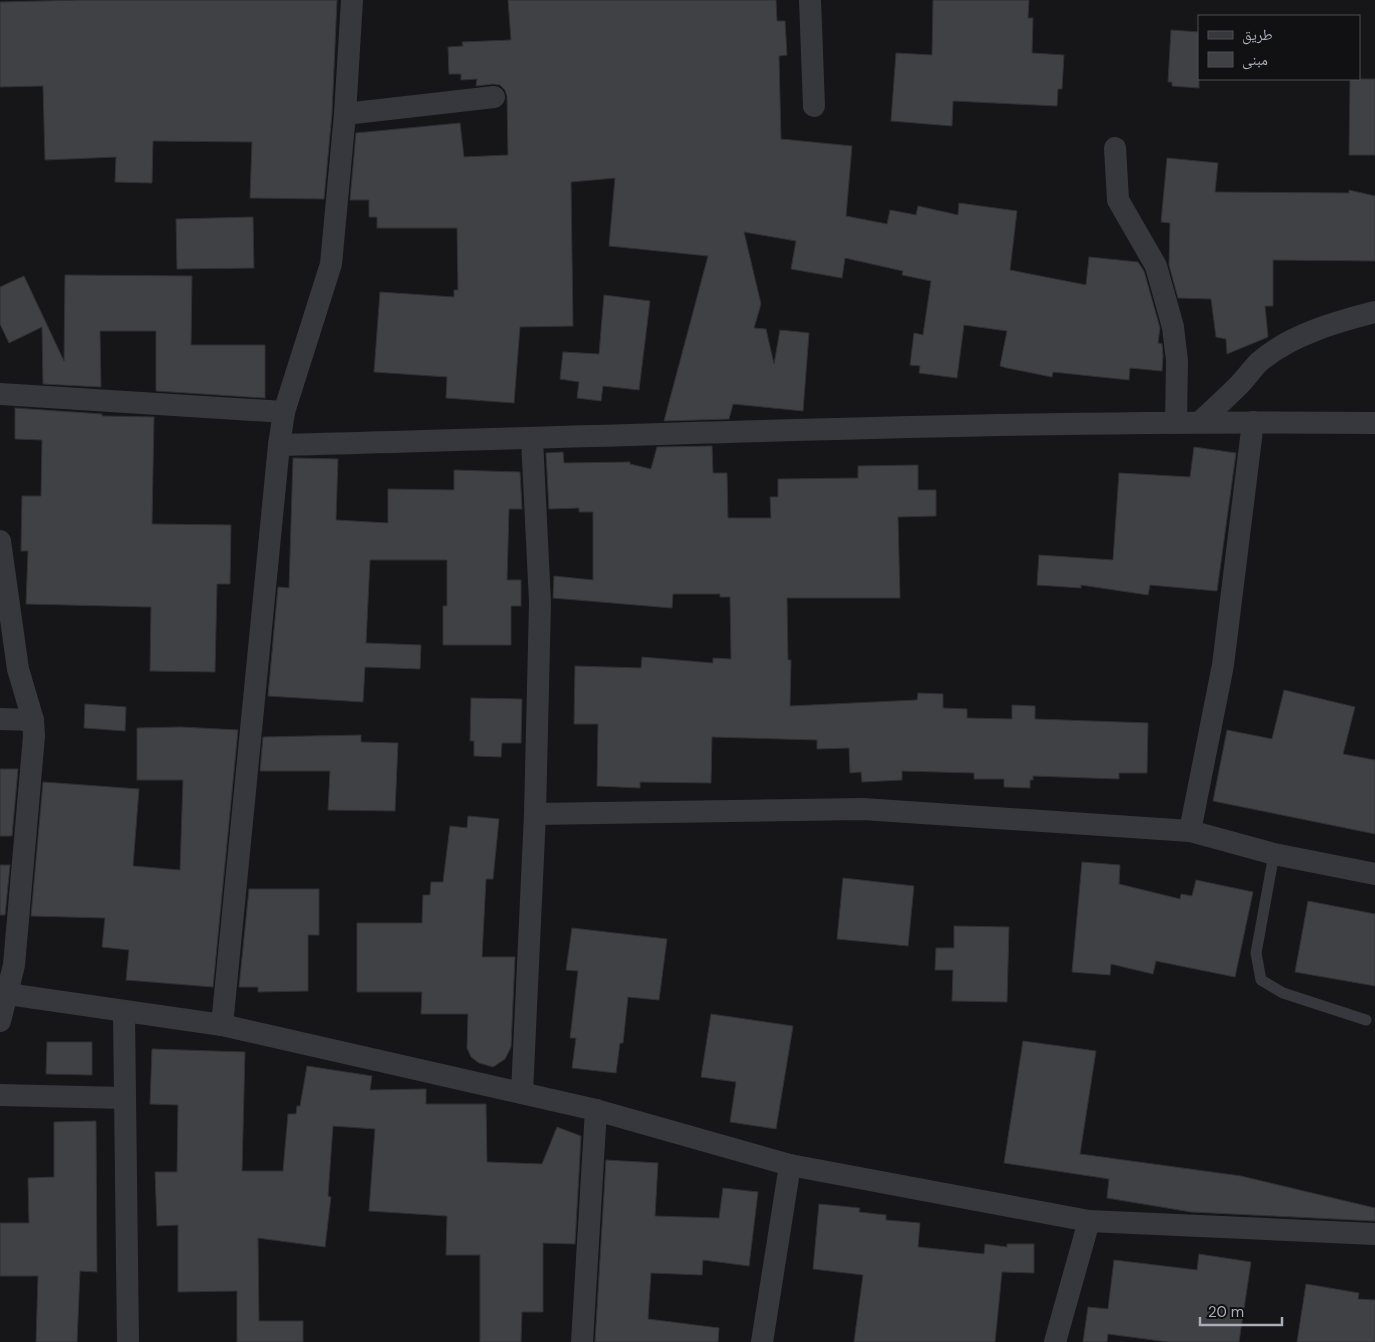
<svg xmlns="http://www.w3.org/2000/svg" width="1375" height="1342" font-family="'DM Sans','Noto Naskh Arabic',sans-serif">
<style>
.building{fill:#404145;stroke:#303034}
.lines{fill:none;stroke-linecap:round;stroke-linejoin:round}
.lane{stroke:#37383d;stroke-width:11}
.street{stroke:#37383d;stroke-width:22}
</style>
<rect width="100%" height="100%" fill="#161618"/>
<g class="building">
<path d="M 82,0 L 337,0 L 332,113 L 324,199 L 250,198 L 252,142 L 153,141 L 152,183 L 115,182 L 116,157 L 45,160 L 43,86 L 0,87 L 0,2 Z"/>
<path d="M 508,0 L 776,0 L 777,21 L 785,21 L 787,55 L 779,56 L 781,139 L 852,146 L 846,216 L 887,224 L 890,210 L 916,215 L 918,206 L 958,215 L 959,203 L 1017,211 L 1010,270 L 1086,285 L 1089,257 L 1138,262 L 1144,271 L 1160,328 L 1158,343 L 1162,344 L 1163,356 L 1162,371 L 1130,368 L 1129,380 L 1053,372 L 1052,377 L 1007,368 L 1000,366 L 1007,331 L 964,325 L 957,378 L 919,373 L 920,366 L 910,365 L 914,333 L 923,335 L 931,281 L 902,275 L 903,271 L 845,258 L 842,278 L 791,269 L 796,241 L 744,232 L 761,304 L 754,328 L 766,329 L 774,364 L 780,330 L 809,333 L 803,411 L 733,404 L 729,419 L 664,421 L 708,256 L 609,246 L 615,178 L 571,182 L 573,326 L 520,327 L 514,403 L 446,398 L 447,377 L 374,372 L 380,292 L 454,297 L 454,290 L 458,290 L 457,228 L 377,228 L 377,217 L 369,217 L 369,200 L 350,200 L 356,133 L 460,123 L 464,157 L 508,155 L 507,96 L 505,90 L 500,85 L 493,84 L 476,86 L 477,79 L 461,80 L 461,74 L 449,74 L 448,47 L 463,46 L 462,42 L 511,40 Z"/>
<path d="M 933,0 L 1029,0 L 1028,18 L 1033,18 L 1032,53 L 1064,55 L 1062,89 L 1058,89 L 1057,106 L 953,101 L 952,126 L 891,121 L 896,53 L 932,55 Z"/>
<path d="M 1171,30 L 1199,32 L 1199,88 L 1172,86 L 1172,82 L 1168,82 Z"/>
<path d="M 1350,79 L 1375,79 L 1375,155 L 1349,155 Z"/>
<path d="M 1167,158 L 1218,163 L 1215,192 L 1349,193 L 1349,190 L 1375,196 L 1375,261 L 1273,260 L 1273,306 L 1265,306 L 1268,337 L 1227,354 L 1226,339 L 1216,337 L 1211,299 L 1178,298 L 1169,265 L 1170,223 L 1161,222 Z"/>
<path d="M 253,217 L 254,268 L 177,269 L 176,219 Z"/>
<path d="M 65,275 L 192,276 L 191,345 L 265,345 L 265,398 L 156,391 L 156,331 L 100,331 L 101,387 L 43,384 L 42,327 L 9,343 L 0,324 L 0,287 L 24,276 L 64,361 Z"/>
<path d="M 604,295 L 650,301 L 639,390 L 603,386 L 601,401 L 577,398 L 579,382 L 560,379 L 563,352 L 599,354 Z"/>
<path d="M 15,408 L 102,414 L 102,416 L 154,417 L 152,524 L 231,525 L 230,584 L 217,584 L 215,672 L 150,671 L 151,607 L 26,604 L 28,551 L 21,551 L 22,496 L 41,496 L 42,440 L 15,439 Z"/>
<path d="M 712,446 L 713,473 L 727,473 L 728,518 L 771,518 L 770,497 L 778,497 L 778,479 L 858,478 L 858,466 L 918,465 L 918,490 L 936,490 L 936,516 L 898,517 L 900,598 L 787,598 L 788,660 L 791,660 L 790,706 L 917,700 L 918,693 L 943,694 L 943,708 L 967,709 L 967,718 L 1012,719 L 1012,705 L 1035,706 L 1035,719 L 1148,723 L 1147,773 L 1119,773 L 1119,779 L 1033,776 L 1033,780 L 1030,780 L 1030,788 L 1004,787 L 1004,779 L 974,779 L 974,773 L 902,771 L 902,780 L 862,782 L 861,772 L 850,773 L 849,748 L 817,749 L 817,740 L 712,737 L 711,783 L 640,782 L 640,788 L 597,786 L 598,724 L 574,724 L 575,666 L 641,668 L 642,657 L 713,663 L 713,658 L 731,659 L 730,597 L 720,597 L 720,594 L 673,594 L 672,608 L 553,598 L 554,576 L 593,580 L 593,512 L 579,512 L 579,508 L 549,509 L 546,453 L 563,452 L 564,463 L 630,462 L 630,464 L 651,469 L 657,447 Z"/>
<path d="M 1194,447 L 1236,453 L 1217,591 L 1150,585 L 1148,595 L 1081,585 L 1081,588 L 1037,585 L 1039,555 L 1113,560 L 1119,473 L 1190,477 Z"/>
<path d="M 293,458 L 338,459 L 336,520 L 388,523 L 388,489 L 454,490 L 454,470 L 520,472 L 522,509 L 509,509 L 507,580 L 521,580 L 521,606 L 511,606 L 511,645 L 443,645 L 443,606 L 447,606 L 447,560 L 370,560 L 366,643 L 421,645 L 420,669 L 365,667 L 363,702 L 268,696 L 278,587 L 289,588 Z"/>
<path d="M 1284,690 L 1355,707 L 1343,754 L 1375,760 L 1375,834 L 1213,801 L 1227,730 L 1272,739 Z"/>
<path d="M 471,698 L 522,699 L 521,743 L 502,743 L 501,757 L 474,756 L 474,741 L 470,741 Z"/>
<path d="M 85,704 L 126,707 L 125,731 L 84,728 Z"/>
<path d="M 181,727 L 238,730 L 213,987 L 126,980 L 129,950 L 102,947 L 105,918 L 31,916 L 43,782 L 139,789 L 133,866 L 180,870 L 183,780 L 137,780 L 137,728 Z"/>
<path d="M 361,735 L 361,742 L 398,743 L 395,811 L 328,810 L 330,771 L 260,771 L 263,737 Z"/>
<path d="M 0,769 L 18,769 L 12,836 L 0,836 Z"/>
<path d="M 468,816 L 499,819 L 493,879 L 486,879 L 482,957 L 515,957 L 511,1047 L 505,1059 L 493,1067 L 479,1063 L 471,1057 L 467,1048 L 468,1014 L 421,1014 L 422,992 L 357,992 L 357,923 L 422,923 L 423,895 L 430,895 L 431,882 L 443,882 L 450,826 L 467,828 Z"/>
<path d="M 1082,862 L 1120,865 L 1119,884 L 1180,899 L 1181,894 L 1192,896 L 1196,880 L 1253,892 L 1235,977 L 1156,961 L 1153,974 L 1111,964 L 1110,975 L 1072,972 Z"/>
<path d="M 0,865 L 10,865 L 5,915 L 0,915 Z"/>
<path d="M 843,878 L 914,886 L 908,946 L 837,939 Z"/>
<path d="M 249,889 L 319,889 L 319,935 L 308,935 L 308,991 L 258,992 L 258,987 L 239,987 Z"/>
<path d="M 1308,901 L 1375,914 L 1375,986 L 1295,972 Z"/>
<path d="M 954,926 L 1009,927 L 1007,1002 L 952,1001 L 953,970 L 935,970 L 936,948 L 954,948 Z"/>
<path d="M 572,928 L 667,939 L 659,1000 L 628,997 L 623,1043 L 620,1043 L 616,1073 L 572,1068 L 576,1038 L 570,1038 L 578,971 L 566,970 Z"/>
<path d="M 711,1014 L 793,1026 L 776,1129 L 730,1122 L 736,1082 L 701,1077 Z"/>
<path d="M 1023,1041 L 1096,1051 L 1080,1154 L 1241,1176 L 1375,1208 L 1375,1221 L 1191,1212 L 1107,1198 L 1109,1179 L 1004,1163 Z"/>
<path d="M 47,1042 L 92,1042 L 92,1075 L 46,1074 Z"/>
<path d="M 152,1049 L 245,1052 L 242,1171 L 283,1171 L 288,1114 L 296,1114 L 297,1106 L 300,1106 L 307,1066 L 372,1076 L 370,1090 L 426,1089 L 426,1104 L 486,1104 L 487,1162 L 542,1164 L 557,1127 L 581,1136 L 575,1244 L 543,1243 L 543,1312 L 522,1312 L 521,1342 L 480,1342 L 480,1255 L 446,1255 L 447,1216 L 369,1211 L 375,1129 L 333,1126 L 328,1196 L 331,1197 L 325,1247 L 258,1238 L 259,1321 L 303,1321 L 303,1342 L 237,1342 L 237,1291 L 178,1292 L 178,1225 L 157,1226 L 155,1172 L 177,1172 L 178,1105 L 150,1104 Z"/>
<path d="M 96,1121 L 97,1272 L 80,1271 L 77,1342 L 36,1342 L 38,1276 L 0,1276 L 0,1223 L 29,1223 L 28,1178 L 54,1177 L 54,1122 Z"/>
<path d="M 606,1160 L 658,1163 L 655,1216 L 719,1218 L 723,1188 L 758,1192 L 749,1266 L 703,1260 L 702,1275 L 651,1273 L 648,1319 L 719,1328 L 718,1342 L 595,1342 Z"/>
<path d="M 819,1204 L 860,1208 L 859,1212 L 886,1215 L 886,1220 L 920,1223 L 918,1247 L 984,1254 L 985,1244 L 1007,1247 L 1007,1244 L 1034,1244 L 1034,1273 L 1002,1272 L 995,1342 L 854,1342 L 863,1275 L 813,1269 Z"/>
<path d="M 1199,1254 L 1251,1262 L 1239,1342 L 1168,1342 L 1108,1334 L 1107,1342 L 1083,1342 L 1088,1307 L 1108,1309 L 1114,1260 L 1197,1270 Z"/>
<path d="M 1306,1284 L 1359,1293 L 1358,1299 L 1375,1300 L 1375,1342 L 1297,1342 Z"/>
</g>
<g class="lines">
<path class="lane" d="M 1274,854 L 1256,953 L 1261,980 L 1283,993 L 1366,1020"/>
<g class="street">
<path d="M 810,0 L 814,106"/>
<path d="M 345,114 L 494,97"/>
<path d="M 1115,148 L 1118,200 L 1156,266 L 1173,327 L 1177,361 L 1176,423"/>
<path d="M 0,394 L 284,412"/>
<path d="M 1200,422 C 1213,410 1226,398 1239,385 C 1246,378 1252,369 1259,362 C 1290,335 1336,322 1375,312"/>
<path d="M 532,439 L 540,602 L 535,814 L 863,809 L 1190,831 L 1274,854 L 1375,874"/>
<path d="M 279,445 C 644,436 1010,419 1375,423"/>
<path d="M 0,541 L 18,669 L 33,720 L 34,736 L 14,965 L 0,1021"/>
<path d="M 0,719 L 33,720"/>
<path d="M 1190,831 L 1223,665 L 1253,422"/>
<path d="M 0,993 L 222,1025 L 596,1110 L 790,1165 L 1089,1221 L 1375,1234"/>
<path d="M 124,1012 L 128,1342"/>
<path d="M 222,1025 L 279,445 L 284,412 L 331,264 L 345,114 L 352,0"/>
<path d="M 522,1093 L 535,814"/>
<path d="M 0,1095 L 124,1098"/>
<path d="M 582,1342 L 596,1110"/>
<path d="M 762,1342 L 790,1165"/>
<path d="M 1055,1342 L 1089,1221"/>
</g>
</g>
<rect x="1198" y="15" width="162" height="65" fill="#111113" stroke="#4d4f55"/>
<rect x="1208" y="31" width="25" height="8" fill="#37383d" stroke="#4d4f55"/>
<text x="1242" y="40" font-size="15" fill="#a8adb8">طريق</text>
<rect x="1208" y="52" width="25" height="15" fill="#404145" stroke="#4d4f55"/>
<text x="1242" y="65" font-size="15" fill="#a8adb8">مبنى</text>
<path d="M1200 1317v8h82v-8" fill="none" stroke="#a8adb8" stroke-width="2.5"/>
<text x="1208" y="1317" font-size="15" fill="#a8adb8" stroke="#111113" stroke-width="4" paint-order="stroke">20 m</text>
</svg>
